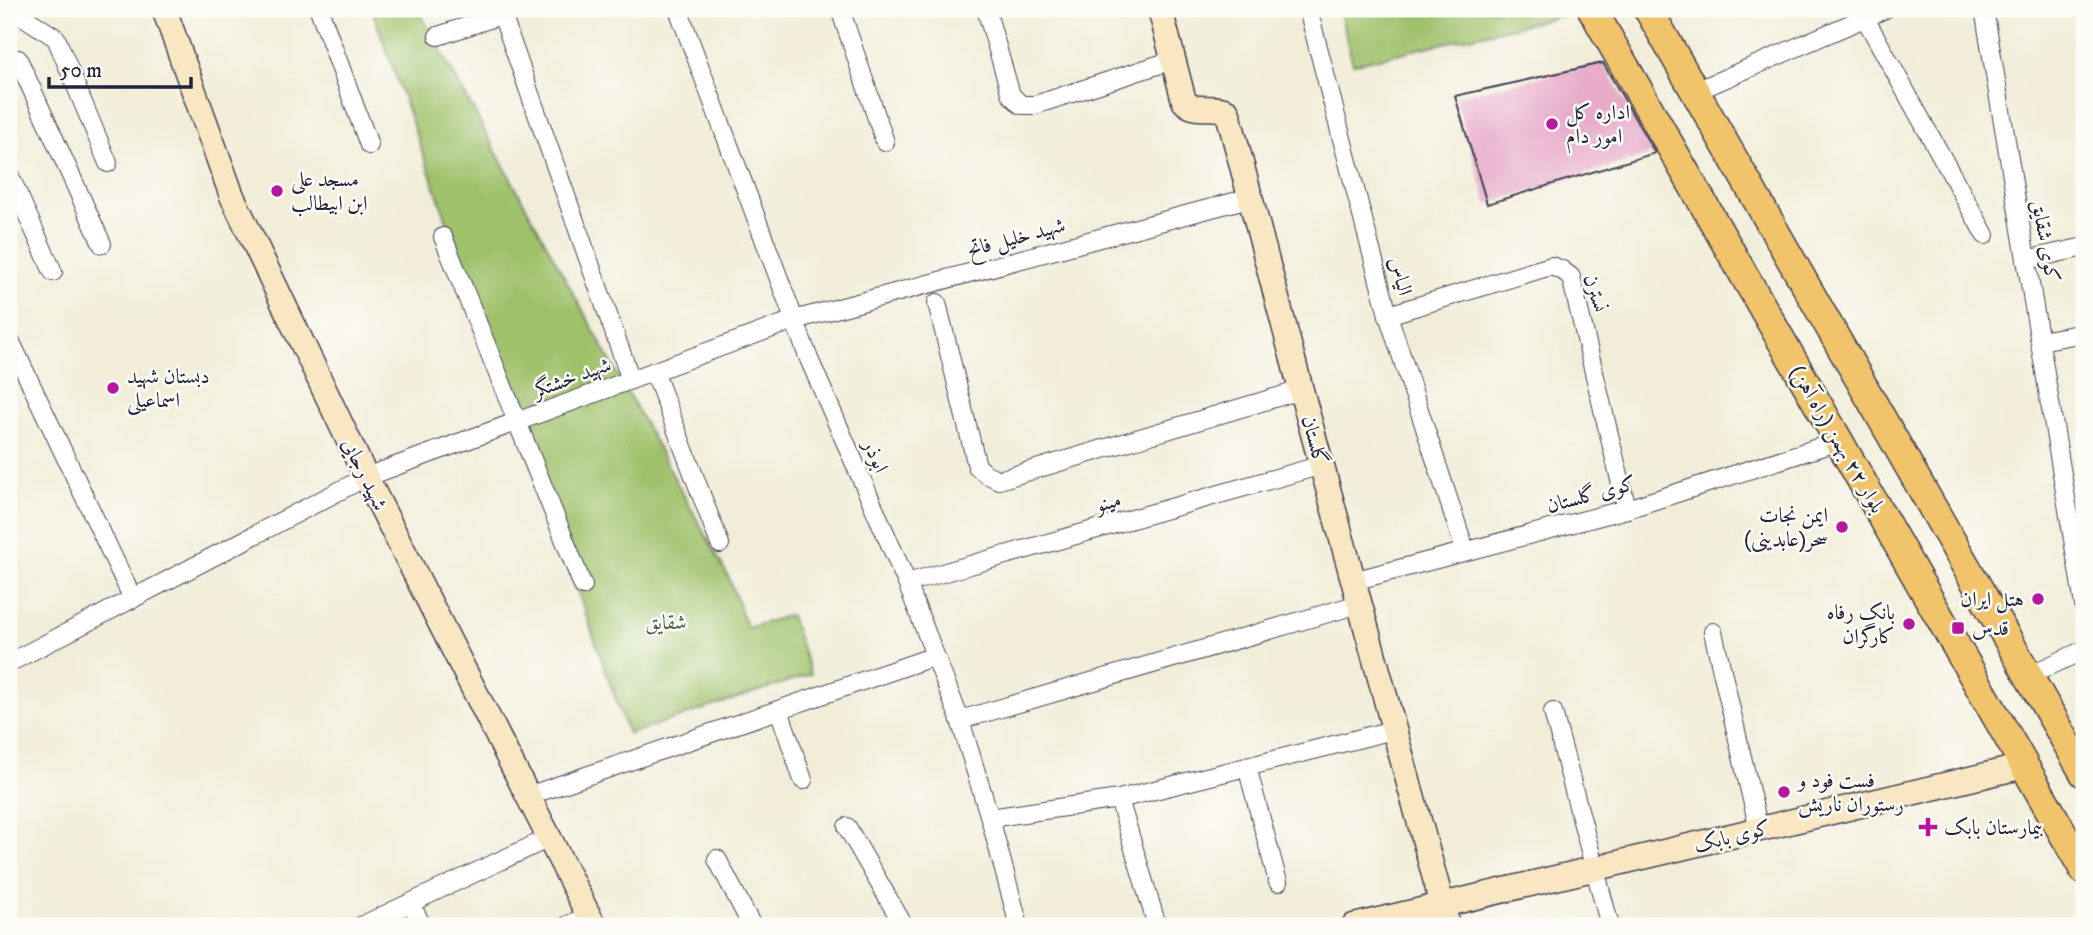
<svg xmlns="http://www.w3.org/2000/svg" width="2093" height="935" font-family="'IM FELL DW Pica',Amiri,serif">
<style>
.green{fill:#9fc16a;stroke:#607252;stroke-width:2}
.building{fill:#e7acca}
.lines{fill:none;stroke-linecap:round;stroke-linejoin:round}
.street-casing{stroke:#414053;stroke-width:20}
.secondary-casing{stroke:#414053;stroke-width:27}
.primary-casing{stroke:#414053;stroke-width:31}
.street{stroke:#fff;stroke-width:18}
.secondary{stroke:#f9e7c3;stroke-width:24}
.primary{stroke:#f1c36a;stroke-width:28}
.poi-dot{fill:#b5179e;stroke:#fdfcf7;stroke-width:2.5}
.labels{text-anchor:middle;stroke-width:5;stroke-linejoin:round;paint-order:stroke}
.poi-label{font-size:21px;fill:#22223b;stroke:#fdfcf7;text-anchor:start}
.street-label{font-size:21px;fill:#22223b;stroke:#fdfcf7}
.park-label{font-size:21px;fill:#4e5a4b;stroke:#fdfcf7}
</style>
<rect width="100%" height="100%" fill="#fdfcf7"/>
<filter id="ink" filterUnits="userSpaceOnUse"><feTurbulence type="fractalNoise" baseFrequency=".0143" numOctaves="2"/><feDisplacementMap in="SourceGraphic" scale="14" xChannelSelector="R" yChannelSelector="G"/><feConvolveMatrix kernelMatrix="1 2 1 2 8 2 1 2 1" color-interpolation-filters="sRGB"/></filter>
<filter id="wash" filterUnits="userSpaceOnUse"><feTurbulence type="fractalNoise" baseFrequency=".00686" numOctaves="4" result="noise"/><feDisplacementMap in="SourceGraphic" scale="28" xChannelSelector="R" yChannelSelector="G"/><feGaussianBlur stdDeviation="1.57" result="paint"/><feColorMatrix in="noise" values="0 0 0 0 0 0 0 0 0 0 0 0 0 0 0 0 0 1.4 0 .05"/><feComposite in="paint" operator="in"/></filter>
<g filter="url(#wash)">
<rect width="100%" height="100%" fill="#f1edd8"/>
<g class="green">
<path d="M 372,9 L 418,9 L 729,578 L 747,628 L 790,615 L 811,674 L 628,734 Z"/>
<path d="M 1339,9 L 1557,9 L 1561,16 L 1353,64 Z"/>
</g>
<g id="blocks">
<path class="building" d="M 1603,63 L 1655,153 L 1487,204 L 1455,96 Z"/>
</g>
</g>
<g filter="url(#ink)">
<use href="#blocks" fill-opacity="0" stroke="#414053" stroke-width="2"/>
<g class="lines">
<defs>
<g id="street">
<path d="M 20,9 L 24,17 L 56,38 L 108,163"/>
<path d="M 319,9 L 369,145"/>
<path d="M 500,9 L 631,380"/>
<path d="M 678,9 L 809,359 L 907,583 L 960,720 L 990,818 L 1019,926"/>
<path d="M 840,9 L 885,142"/>
<path d="M 986,9 L 1011,95 L 1021,105 L 1035,105 L 1173,60"/>
<path d="M 1308,9 L 1388,315 L 1465,550"/>
<path d="M 1984,9 L 2084,605"/>
<path d="M 1865,18 L 1985,235"/>
<path d="M 438,36 L 519,9"/>
<path d="M 9,58 L 18,59 L 102,244"/>
<path d="M 1696,91 L 1885,9"/>
<path d="M 9,174 L 53,272"/>
<path d="M 443,237 L 583,586"/>
<path d="M 2026,260 L 2084,247"/>
<path d="M 937,303 L 977,466 L 986,474 L 999,480 L 1301,390"/>
<path d="M 1388,315 L 1551,266 L 1562,270 L 1571,277 L 1627,509"/>
<path d="M 9,338 L 133,599"/>
<path d="M 2040,341 L 2084,333"/>
<path d="M 654,371 L 720,544"/>
<path d="M 1353,581 L 1627,509 L 1839,441"/>
<path d="M 907,583 L 1322,465"/>
<path d="M 1713,632 L 1759,830"/>
<path d="M 9,663 L 366,477 L 794,320 L 1249,198"/>
<path d="M 2030,675 L 2084,650"/>
<path d="M 779,710 L 803,780"/>
<path d="M 1553,712 L 1610,926"/>
<path d="M 960,720 L 1359,604"/>
<path d="M 1247,767 L 1278,882"/>
<path d="M 528,796 L 935,656"/>
<path d="M 1119,799 L 1155,919"/>
<path d="M 990,818 L 1119,799 L 1393,730"/>
<path d="M 847,827 L 904,926"/>
<path d="M 717,859 L 752,926"/>
<path d="M 416,914 L 422,926"/>
<path d="M 361,926 L 549,838"/>
<path d="M 566,926 L 588,916"/>
</g>
<g id="secondary">
<path d="M 164,9 L 232,196 L 366,477 L 594,926"/>
<path d="M 1160,9 L 1184,101 C 1195,114 1212,104 1227,111 L 1229,117 L 1301,390 L 1448,926"/>
<path d="M 1354,926 L 2024,766"/>
</g>
<g id="primary">
<path d="M 1592,9 L 2084,870"/>
<path d="M 1648,9 L 2084,773"/>
</g>
</defs>
<use href="#street" class="street-casing"/>
<use href="#secondary" class="secondary-casing"/>
<use href="#primary" class="primary-casing"/>
<use href="#street" class="street"/>
<use href="#secondary" class="secondary"/>
<use href="#primary" class="primary"/>
</g>
</g>
<g class="poi-dot">
<circle cx="1552" cy="124" r="7"/>
<circle cx="277" cy="191" r="7"/>
<circle cx="113" cy="388" r="7"/>
<circle cx="1842" cy="527" r="7"/>
<circle cx="2038" cy="599" r="7"/>
<circle cx="1909" cy="624" r="7"/>
<rect x="1951" y="621" width="14" height="14" rx="3.5"/>
<circle cx="1784" cy="792" r="7"/>
<path d="M1924.5 816.5h7v7h7v7h-7v7h-7v-7h-7v-7h7z"/>
</g>
<g class="labels">
<g class="poi-label">
<text x="1566" y="119">اداره کل<tspan x="1566" dy="24">امور دام</tspan></text>
<text x="291" y="186">مسجد علی<tspan x="291" dy="24">ابن ابیطالب</tspan></text>
<text x="127" y="383">دبستان شهید<tspan x="127" dy="24">اسماعیلی</tspan></text>
<text x="1828" y="522" text-anchor="end">ایمن نجات<tspan x="1828" dy="24">سحر(عابدینی)</tspan></text>
<text x="2024" y="606" text-anchor="end">هتل ایران</text>
<text x="1895" y="619" text-anchor="end">بانک رفاه<tspan x="1895" dy="24">کارگران</tspan></text>
<text x="1972" y="635">قدس</text>
<text x="1798" y="787">فست فود و<tspan x="1798" dy="24">رستوران ناریش</tspan></text>
<text x="1944" y="834">بیمارستان بابک</text>
</g>
<g class="street-label">
<text transform="translate(1016 237) rotate(-15)" y="7">شهید خلیل فاتح</text>
<text transform="translate(2046 241) rotate(80)" y="7">کوی شقایق</text>
<text transform="translate(1401 276) rotate(75)" y="7">الیاس</text>
<text transform="translate(1596 293) rotate(72)" y="7">نسترن</text>
<text transform="translate(572 377) rotate(-20)" y="7">شهید خشتگر</text>
<text transform="translate(1838 439) rotate(60)" y="7">بلوار ۲۲ بهمن (راه آهن)</text>
<text transform="translate(1315 440) rotate(75)" y="7">گلستان</text>
<text transform="translate(876 456) rotate(66)" y="7">ابوذر</text>
<text transform="translate(365 474) rotate(64)" y="7">شهید رجایی</text>
<text transform="translate(1591 494) rotate(-15)" y="7">کوی گلستان</text>
<text transform="translate(1108 502) rotate(-16)" y="7">مینو</text>
<text transform="translate(1732 836) rotate(-14)" y="7">کوی بابک</text>
</g>
<g class="park-label">
<text x="666" y="629">شقایق</text>
</g>
</g>
<rect width="2093" height="935" fill="none" stroke="#fdfcf7" stroke-width="35"/>
<path d="M49 77v10h142v-10" fill="none" stroke="#22223b" stroke-width="3.5"/>
<text x="60" y="77" font-size="21" fill="#22223b" stroke="#fdfcf7" stroke-width="5" paint-order="stroke">50 m</text>
</svg>
